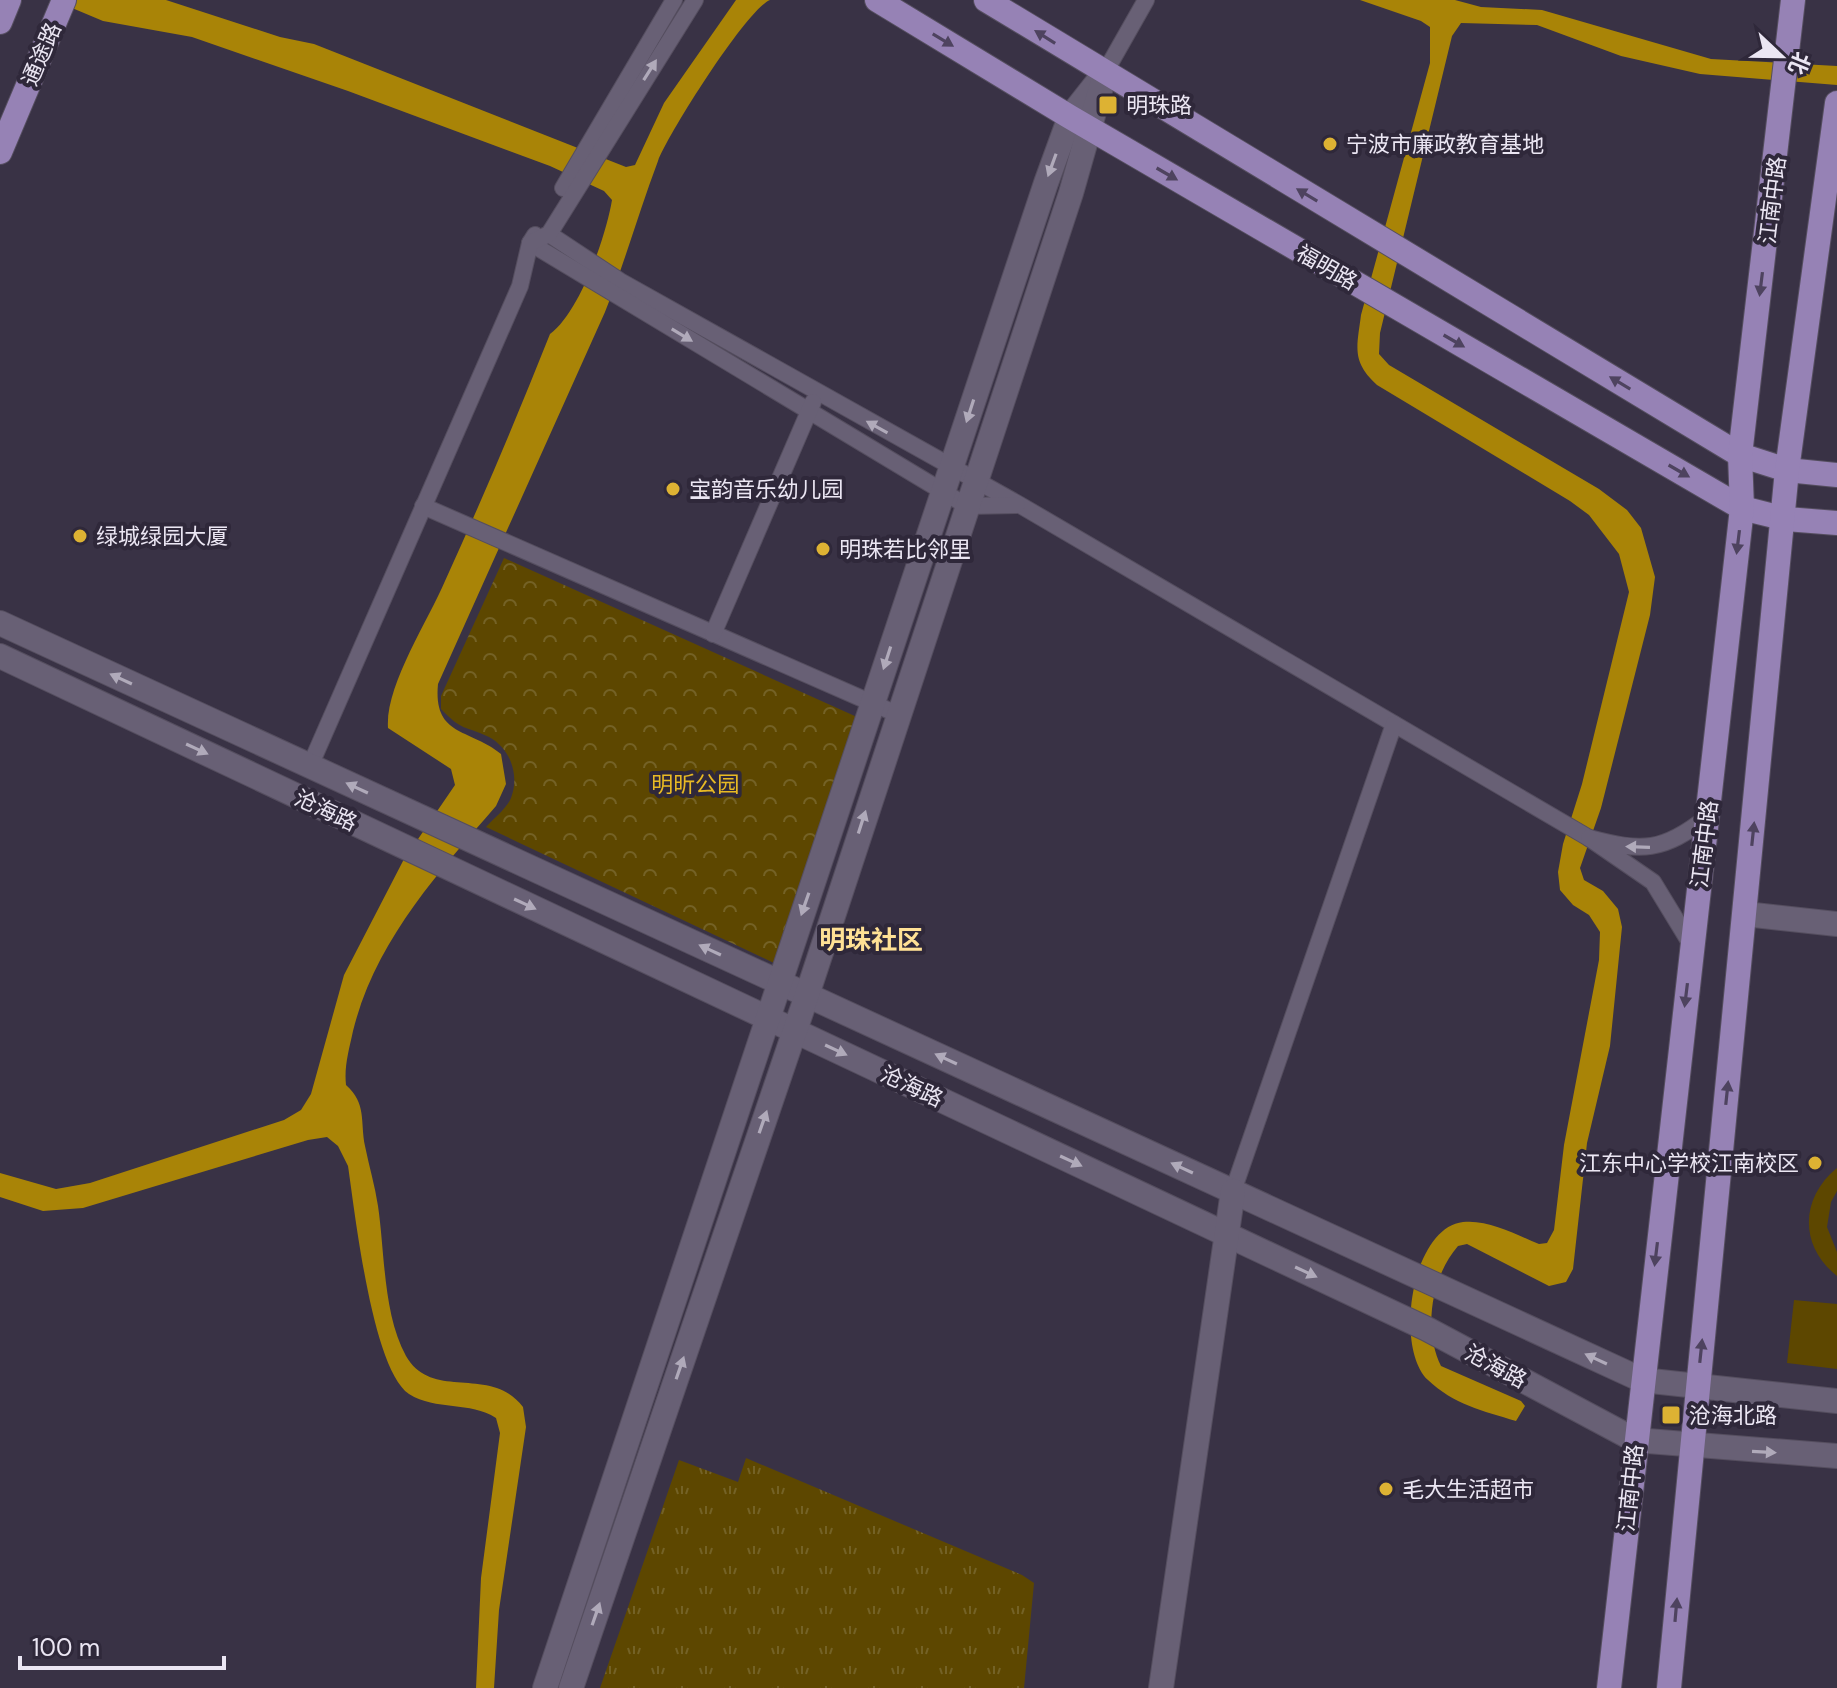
<svg xmlns="http://www.w3.org/2000/svg" width="1837" height="1688" font-family="'DM Sans','Noto Sans SC',sans-serif">
<style>
.grass{fill:url(#grass-tufts)}
.park{fill:url(#park-crowns)}
.pitch{fill:#5d4700}
.water{fill:#a98407}
.lines{fill:none;stroke-linecap:round;stroke-linejoin:round}
.street-casing{stroke:#554e5f;stroke-width:18}
.secondary-casing{stroke:#554e5f;stroke-width:26}
.primary-casing{stroke:#554e5f;stroke-width:26}
.street{stroke:#686075;stroke-width:16}
.secondary{stroke:#686075;stroke-width:24}
.primary{stroke:#9682b5;stroke-width:24}
.oneway{fill:#4e435f}
.oneway2{fill:#b0aaba}
.poi-dot{fill:#ddb233;stroke:#2f283a;stroke-width:3}
.labels{text-anchor:middle;stroke-width:8;stroke-linejoin:round;paint-order:stroke}
.street-label{font-size:22px;fill:#ebe6f3;stroke:#2f283a}
.poi-label{font-size:22px;fill:#ebe6f3;stroke:#2f283a;text-anchor:start}
.park-label{font-size:22px;fill:#e9ba24;stroke:#2f283a}
.quarter-label{font-size:26px;font-weight:bold;fill:#ffe195;stroke:#2f283a}
</style>
<defs>
<pattern id="grass-tufts" width="24" height="20" patternUnits="userSpaceOnUse" patternTransform="scale(2)"><rect width="24" height="20" fill="#5d4700"/><path d="M3 7l-1-3M5 7V3M7 7l1-3M15 17l-1-3M17 17v-4M19 17l1-3" fill="none" stroke="#746226"/></pattern>
<pattern id="park-crowns" width="20" height="18" patternUnits="userSpaceOnUse" patternTransform="scale(2)"><rect width="20" height="18" fill="#5d4700"/><path d="M2 6a3 3 0 1 1 6 0M12 15a3 3 0 1 1 6 0" fill="none" stroke="#746226"/></pattern>
</defs>
<rect width="100%" height="100%" fill="#393245"/>
<path class="grass" d="M 746,1458 L 1022,1575 L 1034,1583 L 1024,1688 L 600,1688 L 679,1460 L 738,1482 Z"/>
<path class="park" d="M 504,558 L 857,717 L 774,963 L 486,827 C 493,819 507,808 511,798 C 520,775 510,748 489,737 C 464,725 463,732 441,709 L 441,696 Z"/>
<g class="pitch">
<path d="M 1837,1168 L 1837,1191 L 1831,1202 L 1827,1227 L 1837,1252 L 1837,1276 C 1799,1246 1800,1198 1837,1168 Z"/>
<path d="M 1794,1300 L 1837,1304 L 1837,1369 L 1787,1363 Z"/>
</g>
<g class="water">
<path d="M 53,0 L 166,0 L 280,37 L 314,44 L 626,167 L 635,165 L 664,103 L 736,0 L 770,0 C 747,9 668,134 658,161 C 639,211 625,262 605,312 L 438,684 C 433,737 469,728 501,754 L 506,784 L 496,806 C 437,874 375,942 353,1031 C 349,1050 344,1066 346,1085 C 367,1104 360,1121 365,1146 C 369,1166 375,1186 378,1206 C 385,1253 383,1314 406,1356 C 432,1402 491,1364 523,1407 L 526,1427 L 499,1610 L 494,1688 L 476,1688 L 481,1578 L 500,1433 L 496,1418 C 470,1401 436,1411 409,1394 C 372,1369 355,1212 348,1166 L 338,1146 L 327,1137 L 308,1140 L 83,1208 L 43,1211 L 0,1197 L 0,1173 L 56,1189 L 90,1183 L 284,1120 L 301,1110 L 311,1094 L 344,975 L 403,861 L 455,785 L 451,769 L 388,728 C 385,686 428,621 445,581 C 482,500 517,417 550,334 C 580,312 606,236 612,200 L 604,191 L 550,166 L 348,91 L 192,37 L 103,21 Z"/>
<path d="M 1360,0 L 1455,0 L 1481,7 L 1542,10 L 1711,59 L 1837,66 L 1837,85 L 1700,74 L 1621,56 L 1537,25 L 1461,23 L 1452,36 L 1380,333 L 1379,354 L 1389,365 L 1599,489 L 1627,510 L 1641,528 L 1655,577 L 1650,615 L 1601,808 L 1580,868 L 1584,880 L 1603,891 L 1618,909 L 1622,927 L 1610,1046 L 1587,1143 L 1573,1269 L 1566,1282 L 1549,1286 L 1467,1244 L 1458,1246 C 1431,1277 1423,1330 1441,1366 L 1521,1401 L 1525,1406 L 1516,1421 C 1483,1411 1453,1404 1428,1380 C 1394,1348 1411,1228 1463,1222 C 1488,1219 1517,1235 1539,1244 L 1547,1243 L 1554,1230 L 1564,1145 L 1599,960 L 1600,932 L 1589,915 L 1573,905 L 1560,890 L 1558,872 L 1563,844 L 1582,784 L 1629,592 L 1619,554 L 1589,515 L 1570,501 L 1377,385 C 1351,361 1357,347 1361,315 L 1430,63 L 1430,27 L 1421,21 Z"/>
</g>
<g class="lines">
<defs>
<g id="street">
<path d="M 1104,74 L 1146,0"/>
<path d="M 563,188 L 674,0"/>
<path d="M 549,234 L 620,281 L 1020,505 L 1589,838"/>
<path d="M 535,235 L 530,243 L 967,506 L 1017,505"/>
<path d="M 423,506 L 897,714"/>
<path d="M 713,634 L 813,402"/>
<path d="M 310,766 L 520,286 L 530,243 L 549,234 L 695,0"/>
<path d="M 1692,946 L 1653,882 L 1589,838 C 1642,852 1663,852 1707,817"/>
<path d="M 1233,1191 L 1394,724"/>
</g>
<g id="secondary">
<path d="M 0,623 L 1642,1380 L 1837,1401"/>
<path d="M 0,656 L 1427,1329 L 1635,1440 L 1837,1456"/>
<path d="M 1745,914 L 1837,924"/>
<path d="M 545,1688 L 1046,183 L 1070,117 L 1104,74"/>
<path d="M 571,1688 L 807,995 L 1071,193 L 1102,84"/>
<path d="M 1161,1688 L 1233,1191"/>
</g>
<g id="primary">
<path d="M 877,0 L 1070,117 L 1742,508 L 1786,519 L 1837,523"/>
<path d="M 986,0 L 1740,455 L 1787,470 L 1837,475"/>
<path d="M 0,22 L 9,0"/>
<path d="M 0,152 L 64,0"/>
<path d="M 1609,1688 L 1742,508 L 1740,455 L 1793,0"/>
<path d="M 1669,1688 L 1787,470 L 1837,103"/>
</g>
</defs>
<use href="#street" class="street-casing"/>
<use href="#secondary" class="secondary-casing"/>
<use href="#primary" class="primary-casing"/>
<use href="#street" class="street"/>
<use href="#secondary" class="secondary"/>
<use href="#primary" class="primary"/>
</g>
<defs><path id="oneway-solid" d="M-6-.8H1V-3.2L6.5 0L1 3.2V.8H-6Z" transform="scale(2)"/></defs>
<g class="oneway">
<use href="#oneway-solid" transform="translate(1045 37) rotate(-148)"/>
<use href="#oneway-solid" transform="translate(943 40) rotate(31)"/>
<use href="#oneway-solid" transform="translate(1167 174) rotate(30)"/>
<use href="#oneway-solid" transform="translate(1307 195) rotate(-149)"/>
<use href="#oneway-solid" transform="translate(1761 284) rotate(97)"/>
<use href="#oneway-solid" transform="translate(1454 341) rotate(30)"/>
<use href="#oneway-solid" transform="translate(1620 383) rotate(-149)"/>
<use href="#oneway-solid" transform="translate(1679 471) rotate(30)"/>
<use href="#oneway-solid" transform="translate(1738 542) rotate(97)"/>
<use href="#oneway-solid" transform="translate(1753 834) rotate(-84)"/>
<use href="#oneway-solid" transform="translate(1686 995) rotate(97)"/>
<use href="#oneway-solid" transform="translate(1727 1093) rotate(-84)"/>
<use href="#oneway-solid" transform="translate(1656 1254) rotate(97)"/>
<use href="#oneway-solid" transform="translate(1701 1351) rotate(-84)"/>
<use href="#oneway-solid" transform="translate(1676 1610) rotate(-85)"/>
</g>
<g class="oneway2">
<use href="#oneway-solid" transform="translate(650 70) rotate(-58)"/>
<use href="#oneway-solid" transform="translate(1052 165) rotate(110)"/>
<use href="#oneway-solid" transform="translate(682 335) rotate(31)"/>
<use href="#oneway-solid" transform="translate(970 411) rotate(108)"/>
<use href="#oneway-solid" transform="translate(877 427) rotate(-151)"/>
<use href="#oneway-solid" transform="translate(887 658) rotate(108)"/>
<use href="#oneway-solid" transform="translate(121 679) rotate(-155)"/>
<use href="#oneway-solid" transform="translate(197 749) rotate(25)"/>
<use href="#oneway-solid" transform="translate(357 788) rotate(-155)"/>
<use href="#oneway-solid" transform="translate(862 822) rotate(-72)"/>
<use href="#oneway-solid" transform="translate(1638 847) rotate(-178)"/>
<use href="#oneway-solid" transform="translate(525 904) rotate(25)"/>
<use href="#oneway-solid" transform="translate(805 904) rotate(109)"/>
<use href="#oneway-solid" transform="translate(710 950) rotate(-155)"/>
<use href="#oneway-solid" transform="translate(836 1050) rotate(25)"/>
<use href="#oneway-solid" transform="translate(946 1059) rotate(-155)"/>
<use href="#oneway-solid" transform="translate(763 1122) rotate(-71)"/>
<use href="#oneway-solid" transform="translate(1071 1161) rotate(25)"/>
<use href="#oneway-solid" transform="translate(1182 1168) rotate(-155)"/>
<use href="#oneway-solid" transform="translate(1306 1272) rotate(25)"/>
<use href="#oneway-solid" transform="translate(1596 1359) rotate(-155)"/>
<use href="#oneway-solid" transform="translate(680 1368) rotate(-71)"/>
<use href="#oneway-solid" transform="translate(1764 1452) rotate(3)"/>
<use href="#oneway-solid" transform="translate(596 1614) rotate(-71)"/>
</g>
<g class="poi-dot">
<rect x="1098" y="95" width="20" height="20" rx="4"/>
<circle cx="1330" cy="144" r="8"/>
<circle cx="673" cy="489" r="8"/>
<circle cx="80" cy="536" r="8"/>
<circle cx="823" cy="549" r="8"/>
<circle cx="1815" cy="1163" r="8"/>
<rect x="1661" y="1405" width="20" height="20" rx="4"/>
<circle cx="1386" cy="1489" r="8"/>
</g>
<g class="labels">
<g class="street-label">
<text transform="translate(41 54) rotate(-67)" y="8">通途路</text>
<text transform="translate(1772 200) rotate(-83)" y="8">江南中路</text>
<text transform="translate(1327 267) rotate(30)" y="8">福明路</text>
<text transform="translate(326 810) rotate(25)" y="8">沧海路</text>
<text transform="translate(1704 844) rotate(-83)" y="8">江南中路</text>
<text transform="translate(912 1086) rotate(25)" y="8">沧海路</text>
<text transform="translate(1496 1366) rotate(28)" y="8">沧海路</text>
<text transform="translate(1630 1488) rotate(-84)" y="8">江南中路</text>
</g>
<g class="poi-label">
<text x="1126" y="113">明珠路</text>
<text x="1346" y="152">宁波市廉政教育基地</text>
<text x="689" y="497">宝韵音乐幼儿园</text>
<text x="96" y="544">绿城绿园大厦</text>
<text x="839" y="557">明珠若比邻里</text>
<text x="1799" y="1171" text-anchor="end">江东中心学校江南校区</text>
<text x="1689" y="1423">沧海北路</text>
<text x="1402" y="1497">毛大生活超市</text>
</g>
<g class="park-label">
<text x="695" y="792">明昕公园</text>
</g>
<g class="quarter-label">
<text x="871" y="949">明珠社区</text>
</g>
</g>
<g transform="translate(1781 56) rotate(112)" stroke="#2f283a" stroke-width="6" paint-order="stroke">
<path d="M0-6L14 30L0 20L-14 30Z" fill="#ebe6f3"/>
<text y="-12" font-size="22" font-weight="bold" text-anchor="middle" fill="#ebe6f3">北</text>
</g>
<path d="M20 1656v12h204v-12" fill="none" stroke="#ebe6f3" stroke-width="4"/>
<text x="32" y="1656" font-size="24" fill="#ebe6f3" stroke="#2f283a" stroke-width="6" paint-order="stroke">100 m</text>
</svg>
